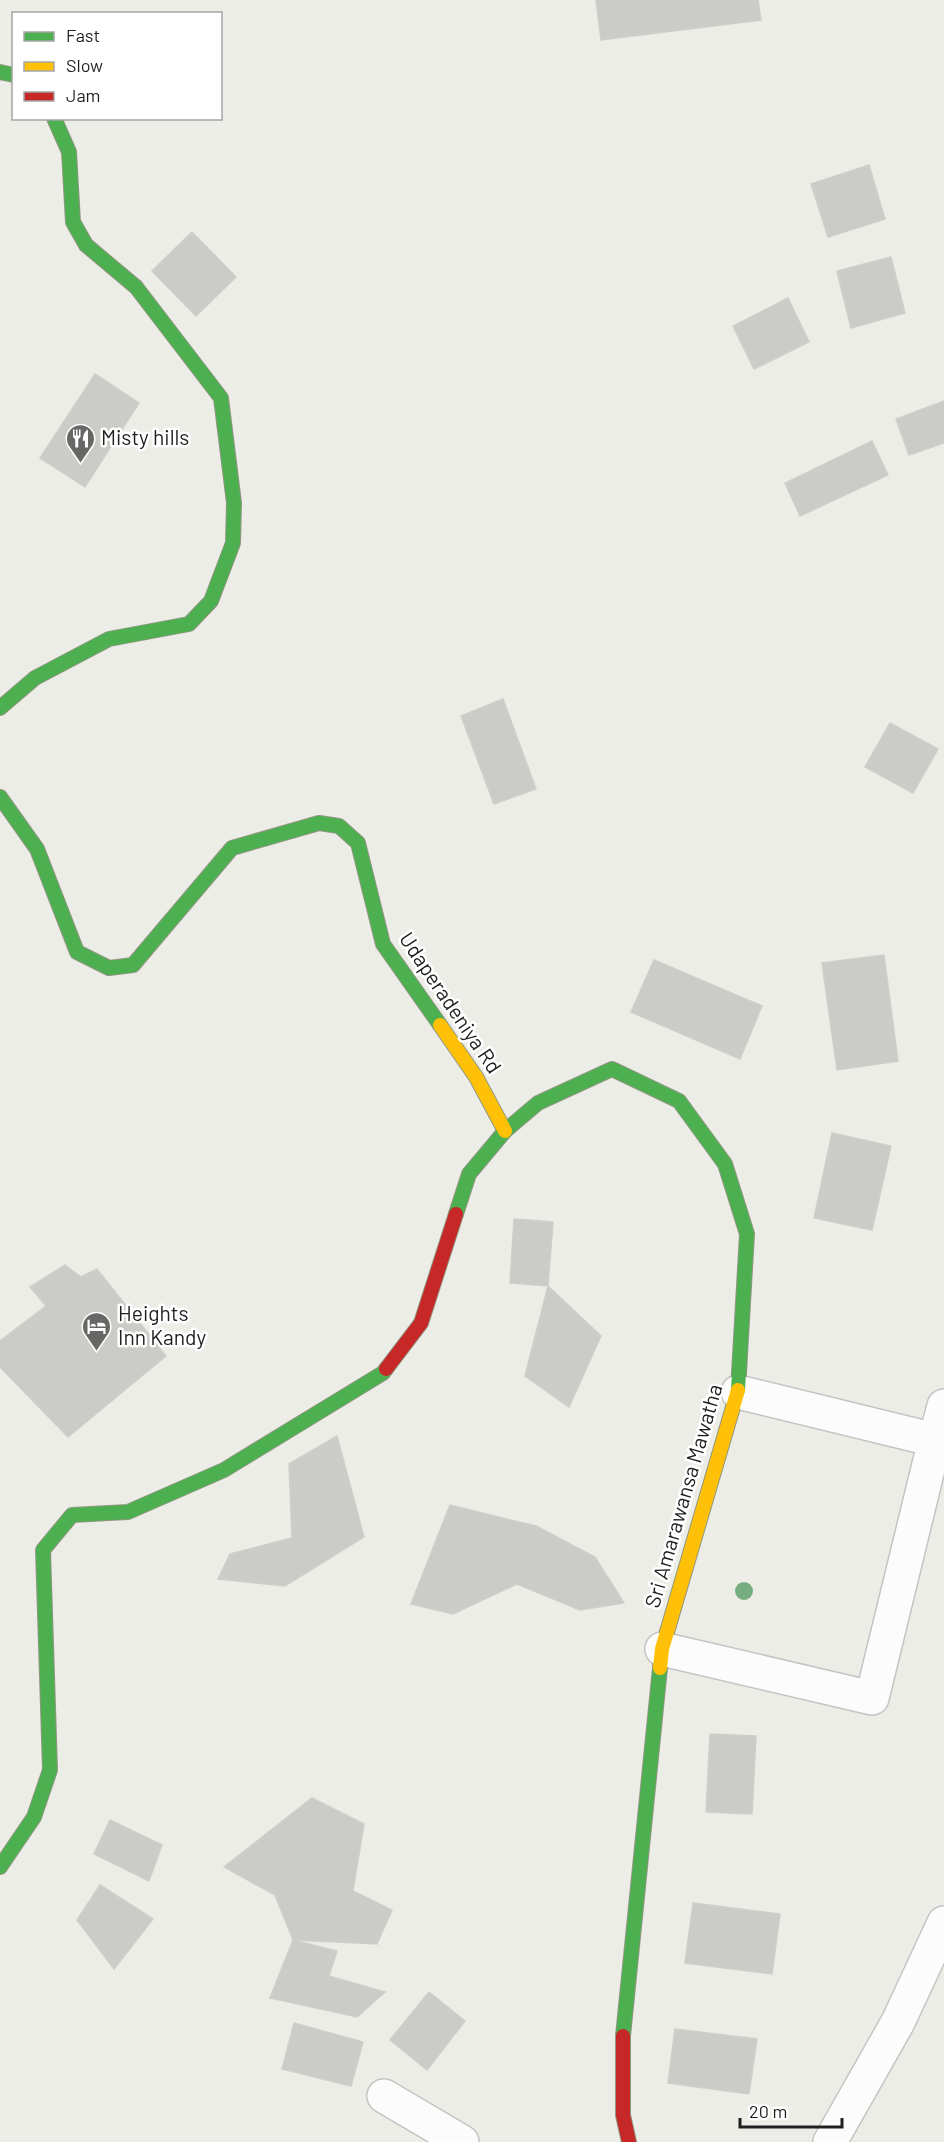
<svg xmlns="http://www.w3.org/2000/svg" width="944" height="2142" font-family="Barlow,sans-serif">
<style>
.building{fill:#cbcbc7;stroke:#d0cec9;stroke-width:1.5}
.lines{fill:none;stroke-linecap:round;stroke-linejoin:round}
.street-casing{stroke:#c4c4c2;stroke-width:36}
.fast-casing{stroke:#919781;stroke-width:16}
.slow-casing{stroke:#919781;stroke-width:16}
.jam-casing{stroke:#919781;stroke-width:16}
.street{stroke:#fcfcfc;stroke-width:33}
.fast{stroke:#4caf50;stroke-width:14}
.slow{stroke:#ffc107;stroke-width:14}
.jam{stroke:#c62828;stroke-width:14}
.tree{fill:#75ad81}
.labels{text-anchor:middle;stroke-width:5;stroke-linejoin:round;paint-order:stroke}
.poi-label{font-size:21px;fill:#1f1f1f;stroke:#fff;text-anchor:start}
.street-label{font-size:21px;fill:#1f1f1f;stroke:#fff}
</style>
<rect width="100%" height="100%" fill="#edede8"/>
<g class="building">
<path d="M 596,0 L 758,0 L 761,20 L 601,40 Z"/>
<path d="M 869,165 L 885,219 L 828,237 L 811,184 Z"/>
<path d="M 192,232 L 236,277 L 196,316 L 152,271 Z"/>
<path d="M 891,257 L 905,313 L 851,328 L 837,271 Z"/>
<path d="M 788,298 L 809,342 L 754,369 L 733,326 Z"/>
<path d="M 95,374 L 139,403 L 85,487 L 40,458 Z"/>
<path d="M 944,401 L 944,443 L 909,455 L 896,419 Z"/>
<path d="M 872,441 L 888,475 L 800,516 L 785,483 Z"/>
<path d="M 503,699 L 536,789 L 494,804 L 461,716 Z"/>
<path d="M 890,723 L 938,749 L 913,793 L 865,767 Z"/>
<path d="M 884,955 L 898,1061 L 837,1070 L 822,963 Z"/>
<path d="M 654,960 L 762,1006 L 740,1059 L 631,1012 Z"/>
<path d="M 832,1133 L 891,1146 L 872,1230 L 814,1218 Z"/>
<path d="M 514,1219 L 553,1222 L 548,1286 L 510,1283 Z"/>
<path d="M 65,1265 L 81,1277 L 97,1269 L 166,1356 L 68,1437 L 0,1367 L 0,1341 L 46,1306 L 30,1287 Z"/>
<path d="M 548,1286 L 601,1336 L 569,1407 L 525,1376 Z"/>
<path d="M 337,1436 L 364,1537 L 285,1586 L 218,1579 L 230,1554 L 292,1538 L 289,1464 Z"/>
<path d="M 450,1505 L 536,1526 L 517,1584 L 453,1614 L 411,1604 Z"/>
<path d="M 536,1526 L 595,1557 L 624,1603 L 580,1610 L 517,1584 Z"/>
<path d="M 710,1734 L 756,1736 L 752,1814 L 706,1812 Z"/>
<path d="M 312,1798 L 364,1824 L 353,1891 L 392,1910 L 377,1944 L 293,1940 L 275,1895 L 224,1867 Z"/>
<path d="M 110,1820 L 162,1845 L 149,1881 L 94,1854 Z"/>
<path d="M 100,1885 L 153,1919 L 114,1969 L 77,1920 Z"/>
<path d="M 693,1903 L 780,1914 L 772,1974 L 685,1963 Z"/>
<path d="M 293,1940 L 337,1951 L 329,1976 L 385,1992 L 357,2017 L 270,1998 Z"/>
<path d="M 429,1992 L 465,2021 L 427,2070 L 390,2040 Z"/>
<path d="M 294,2023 L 363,2042 L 351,2086 L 282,2069 Z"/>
<path d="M 675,2029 L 757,2039 L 749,2094 L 668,2083 Z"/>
</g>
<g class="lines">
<defs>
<g id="street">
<path d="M 935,1440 L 944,1406"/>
<path d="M 662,1649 L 872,1698 L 935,1440 L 738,1392"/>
<path d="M 384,2096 L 462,2142"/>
<path d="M 830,2142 L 898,2022 L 944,1923"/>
</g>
<g id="fast">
<path d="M 0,72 L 14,75"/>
<path d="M 0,708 L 35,678 L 109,639 L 189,624 L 211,601 L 233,543 L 234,503 L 221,398 L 136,287 L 86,245 L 73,222 L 69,152 L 54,118"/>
<path d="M 0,797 L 37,849 L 77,952 L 109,968 L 133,965 L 232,848 L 319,823 L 339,826 L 358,843 L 383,944 L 440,1025"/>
<path d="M 456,1214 L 469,1174 L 505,1131 L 538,1103 L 612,1069 L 679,1101 L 725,1164 L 747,1234 L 738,1390"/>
<path d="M 0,1867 L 34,1817 L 50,1770 L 43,1550 L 72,1515 L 128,1512 L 224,1470 L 383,1373 L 386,1369"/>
<path d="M 623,2036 L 660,1668"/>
</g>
<g id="slow">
<path d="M 440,1025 L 476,1077 L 505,1131"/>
<path d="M 660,1668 L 662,1649 L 738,1390"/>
</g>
<g id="jam">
<path d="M 386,1369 L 421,1323 L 456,1214"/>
<path d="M 623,2036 L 623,2115 L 629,2142"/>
</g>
</defs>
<use href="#street" class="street-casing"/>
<use href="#fast" class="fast-casing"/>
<use href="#slow" class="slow-casing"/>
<use href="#jam" class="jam-casing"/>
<use href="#street" class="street"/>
<use href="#fast" class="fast"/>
<use href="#slow" class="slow"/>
<use href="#jam" class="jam"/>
</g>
<circle class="tree" cx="744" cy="1591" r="9"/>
<defs>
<symbol id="restaurant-pin" viewBox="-11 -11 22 30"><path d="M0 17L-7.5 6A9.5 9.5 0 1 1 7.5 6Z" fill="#676765" stroke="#fff"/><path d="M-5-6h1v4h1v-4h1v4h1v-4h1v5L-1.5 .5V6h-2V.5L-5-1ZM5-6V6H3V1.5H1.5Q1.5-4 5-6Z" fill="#fff"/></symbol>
<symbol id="hotel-pin" viewBox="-11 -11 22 30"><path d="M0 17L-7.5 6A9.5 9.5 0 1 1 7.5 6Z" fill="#676765" stroke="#fff"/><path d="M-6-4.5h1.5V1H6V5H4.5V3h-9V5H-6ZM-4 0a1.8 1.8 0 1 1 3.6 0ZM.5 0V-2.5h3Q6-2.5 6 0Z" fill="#fff"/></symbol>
</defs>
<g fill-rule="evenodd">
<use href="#restaurant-pin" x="64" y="422" width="33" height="45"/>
<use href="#hotel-pin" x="80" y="1310" width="33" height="45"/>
</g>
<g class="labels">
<g class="poi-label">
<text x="101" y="445">Misty hills</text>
<text x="118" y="1321">Heights<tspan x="118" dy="24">Inn Kandy</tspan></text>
</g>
<g class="street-label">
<text transform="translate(450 1003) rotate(56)" y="7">Udaperadeniya Rd</text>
<text transform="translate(684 1496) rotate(-74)" y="7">Sri Amarawansa Mawatha</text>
</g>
</g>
<rect x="12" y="12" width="210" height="108" fill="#ffffff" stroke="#a5a5a5" stroke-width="1.5"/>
<rect x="24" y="32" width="30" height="9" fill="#4caf50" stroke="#a5a5a5" stroke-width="1.5"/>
<text x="66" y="42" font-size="18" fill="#1f1f1f">Fast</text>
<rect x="24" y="62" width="30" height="9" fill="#ffc107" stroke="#a5a5a5" stroke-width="1.5"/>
<text x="66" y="72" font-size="18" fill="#1f1f1f">Slow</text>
<rect x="24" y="92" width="30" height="9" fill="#c62828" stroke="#a5a5a5" stroke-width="1.5"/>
<text x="66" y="102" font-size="18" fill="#1f1f1f">Jam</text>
<path d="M740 2118v9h102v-9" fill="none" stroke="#1f1f1f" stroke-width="3"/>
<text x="749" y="2118" font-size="18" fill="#1f1f1f" stroke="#ffffff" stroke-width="4.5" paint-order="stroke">20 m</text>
</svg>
